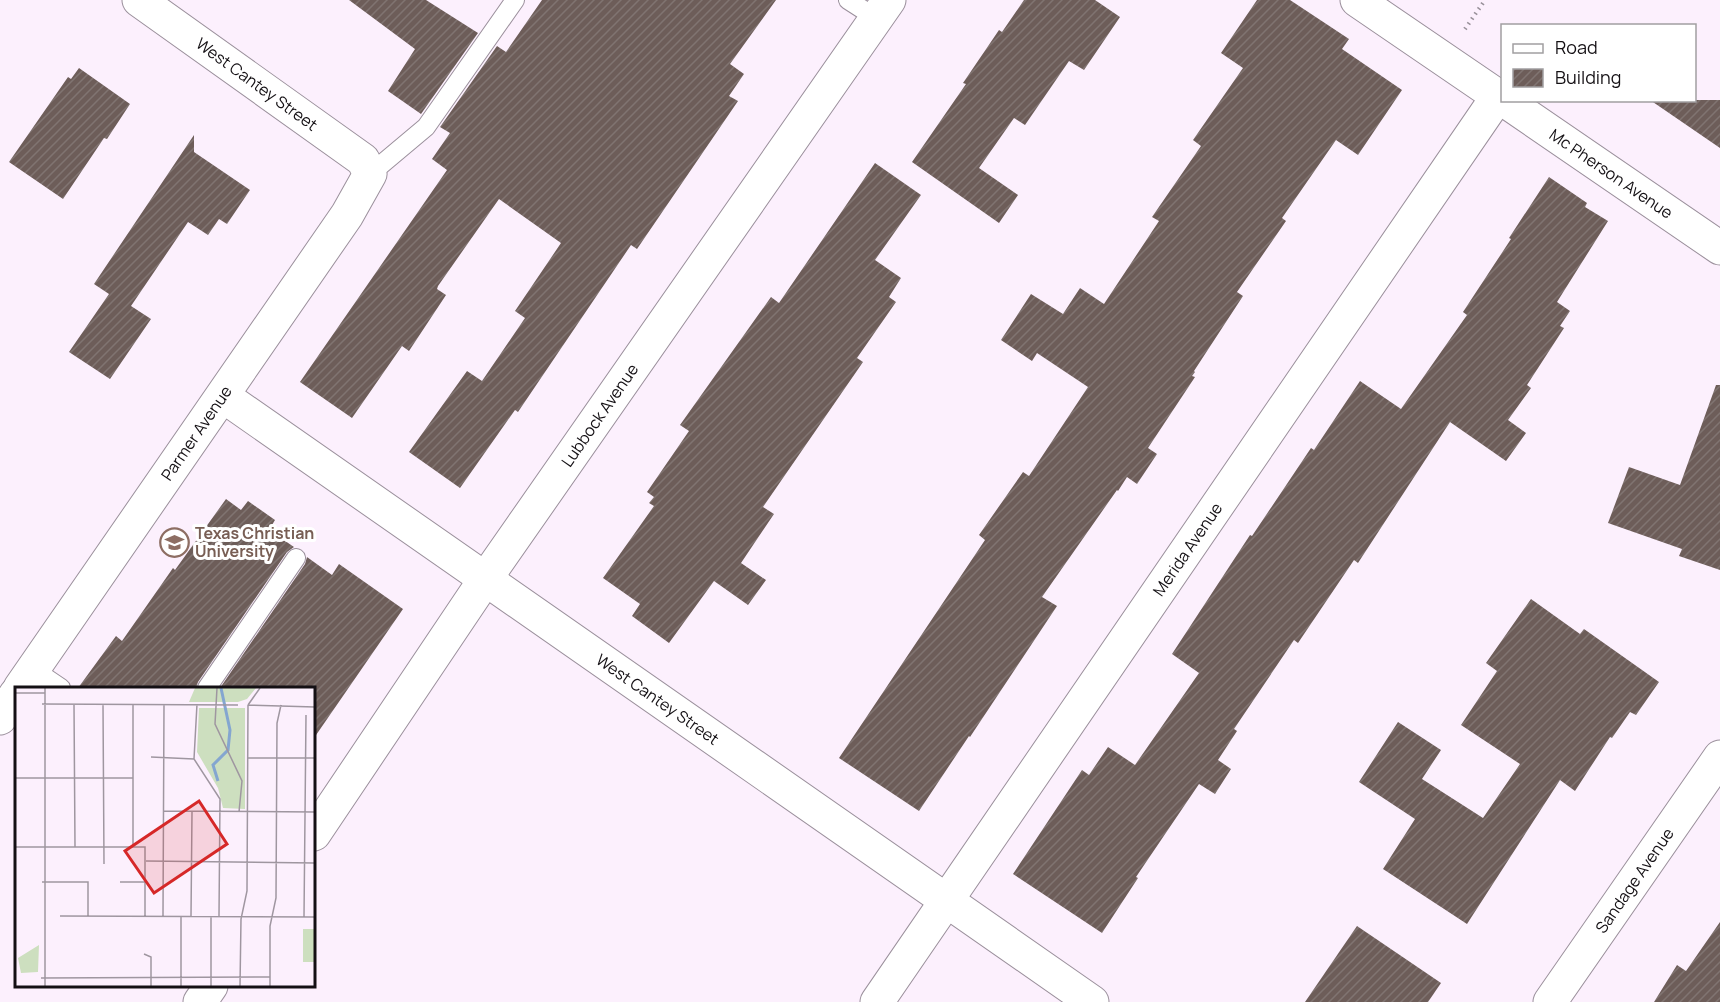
<svg xmlns="http://www.w3.org/2000/svg" width="1720" height="1002" font-family="Manrope,sans-serif">
<style>
.building{fill:url(#building-hatch)}
.lines{fill:none;stroke-linecap:round;stroke-linejoin:round}
.service-casing{stroke:#9b909c;stroke-width:20}
.minor-casing{stroke:#9b909c;stroke-width:35}
.path{stroke:#989099;stroke-width:4;stroke-dasharray:1.5 4.5;stroke-linecap:butt}
.service{stroke:#fff;stroke-width:18}
.minor{stroke:#fff;stroke-width:33}
.labels{text-anchor:middle;stroke-width:6;stroke-linejoin:round;paint-order:stroke}
.street-label{font-size:16px;fill:#141014;stroke:#fff}
.education-label{font-size:16px;font-weight:bold;fill:#785e54;stroke:#fff;text-anchor:start}
.inset-river{fill:none;stroke:#84a6d0;stroke-width:3}
.inset-road{fill:none;stroke:#9f96a0;stroke-width:1.5}
.view{fill:#d62828;fill-opacity:0.15;stroke:#d62828;stroke-width:3}
.inset-edge{fill:none;stroke:#141014;stroke-width:3}
</style>
<defs>
<pattern id="building-hatch" width="6" height="6" patternUnits="userSpaceOnUse" patternTransform="scale(1.5)"><rect width="6" height="6" fill="#6d5d59"/><path d="M-1 1l2-2M0 6l6-6M5 7l2-2" fill="none" stroke="#807471"/></pattern>
</defs>
<rect width="100%" height="100%" fill="#fcf0fd"/>
<g class="building">
<path d="M 349,0 L 426,0 L 478,33 L 421,114 L 388,91 L 415,49 Z"/>
<path d="M 542,0 L 776,0 L 730,64 L 744,74 L 729,96 L 738,101 L 637,249 L 631,245 L 518,412 L 515,410 L 460,488 L 409,452 L 467,371 L 482,381 L 525,318 L 515,311 L 561,243 L 499,199 L 438,286 L 437,289 L 446,295 L 409,351 L 402,346 L 352,418 L 300,382 L 447,170 L 432,159 L 450,133 L 440,127 L 497,46 L 506,52 Z"/>
<path d="M 1024,0 L 1095,0 L 1120,17 L 1084,70 L 1069,61 L 1025,125 L 1014,118 L 979,168 L 1018,195 L 999,223 L 912,162 L 966,84 L 963,83 L 999,30 L 1002,32 Z"/>
<path d="M 1257,0 L 1290,0 L 1349,39 L 1342,49 L 1402,90 L 1358,155 L 1336,140 L 1282,218 L 1286,221 L 1237,292 L 1243,296 L 1194,371 L 1195,372 L 1192,376 L 1195,377 L 1148,448 L 1157,454 L 1137,484 L 1127,477 L 1118,491 L 1117,490 L 1042,597 L 1057,606 L 970,737 L 969,736 L 919,811 L 839,758 L 985,540 L 979,535 L 1023,472 L 1029,476 L 1088,387 L 1037,353 L 1032,361 L 1001,340 L 1031,294 L 1063,314 L 1080,288 L 1104,304 L 1159,221 L 1152,217 L 1201,146 L 1193,140 L 1243,68 L 1221,53 Z"/>
<path d="M 79,68 L 130,104 L 107,139 L 104,138 L 63,199 L 9,162 L 68,77 L 71,79 Z"/>
<path d="M 1650,100 L 1720,100 L 1720,148 Z"/>
<path d="M 194,135 L 194,152 L 250,190 L 227,224 L 219,219 L 208,235 L 188,222 L 131,306 L 151,319 L 110,379 L 69,352 L 109,294 L 94,284 Z"/>
<path d="M 875,163 L 921,195 L 875,260 L 901,278 L 889,297 L 896,302 L 857,358 L 863,362 L 763,507 L 774,514 L 741,563 L 766,580 L 748,605 L 714,581 L 669,643 L 632,616 L 640,604 L 603,578 L 654,506 L 649,503 L 654,497 L 647,492 L 689,431 L 680,425 L 771,297 L 779,303 Z"/>
<path d="M 1549,177 L 1587,203 L 1585,207 L 1608,221 L 1557,302 L 1570,311 L 1560,326 L 1564,328 L 1527,385 L 1531,388 L 1508,420 L 1526,433 L 1506,461 L 1450,422 L 1358,563 L 1354,560 L 1298,643 L 1294,640 L 1234,729 L 1237,731 L 1218,760 L 1231,769 L 1215,794 L 1199,784 L 1136,877 L 1138,878 L 1102,933 L 1013,874 L 1082,770 L 1089,775 L 1108,747 L 1135,765 L 1199,673 L 1172,654 L 1250,535 L 1252,536 L 1311,448 L 1314,450 L 1360,381 L 1401,409 L 1467,315 L 1463,312 L 1511,239 L 1509,238 Z"/>
<path d="M 1716,385 L 1720,385 L 1720,570 L 1679,556 L 1682,549 L 1608,523 L 1629,467 L 1680,485 Z"/>
<path d="M 226,499 L 241,510 L 248,501 L 275,520 L 269,530 L 294,547 L 287,552 L 198,682 L 196,688 L 78,688 L 116,636 L 122,641 L 173,568 L 175,570 Z"/>
<path d="M 307,557 L 332,575 L 339,564 L 403,609 L 314,738 L 314,688 L 220,688 L 305,564 Z"/>
<path d="M 1531,599 L 1580,634 L 1584,629 L 1659,682 L 1636,715 L 1630,712 L 1612,738 L 1610,737 L 1575,791 L 1560,780 L 1467,924 L 1383,869 L 1415,819 L 1359,782 L 1398,722 L 1441,750 L 1422,779 L 1483,818 L 1520,764 L 1461,725 L 1497,671 L 1486,663 Z"/>
<path d="M 1720,922 L 1720,1002 L 1654,1002 L 1677,965 L 1686,971 Z"/>
<path d="M 1357,926 L 1441,983 L 1428,1002 L 1305,1002 Z"/>
</g>
<g class="lines">
<defs>
<g id="service">
<path d="M 848,0 L 876,18"/>
<path d="M 370,174 L 426,127 L 515,0"/>
<path d="M 33,669 L 61,688"/>
<path d="M 207,688 L 296,558"/>
</g>
<g id="minor">
<path d="M 1357,0 L 1502,99"/>
<path id="s1" d="M 1504,100 L 1720,248"/>
<path id="s2" d="M 223,396 L 1092,1002"/>
<path id="s3" d="M 20,688 L 347,215 L 370,174 L 363,160 L 139,0"/>
<path d="M 0,718 L 16,694"/>
<path id="s4" d="M 314,834 L 486,578 L 889,0"/>
<path d="M 200,1002 L 211,986"/>
<path id="s5" d="M 877,1002 L 1498,96"/>
<path id="s6" d="M 1550,1002 L 1720,757"/>
</g>
</defs>
<use href="#service" class="service-casing"/>
<use href="#minor" class="minor-casing"/>
<path class="path" d="M 1465,29 L 1485,0"/>
<use href="#service" class="service"/>
<use href="#minor" class="minor"/>
</g>
<defs>
<symbol id="university-ring" viewBox="-11 -11 22 22"><circle r="9.5" fill="#fff" stroke="#8d6e63" stroke-width="1.5"/><path d="M0-5L7-2L0 1L-7-2ZM-4 1L0 2.5L4 1V4Q0 6-4 4Z" fill="#8d6e63"/></symbol>
</defs>
<g fill-rule="evenodd">
<use href="#university-ring" x="158" y="526" width="33" height="33"/>
</g>
<g class="labels">
<g class="street-label">
<text transform="translate(257 84) rotate(36)" y="6">West Cantey Street</text>
<text dy="6" stroke="none"><textPath href="#s1" startOffset="130">Mc Pherson Avenue</textPath></text>
<text dy="6" stroke="none"><textPath href="#s4" startOffset="507">Lubbock Avenue</textPath></text>
<text dy="6" stroke="none"><textPath href="#s3" startOffset="310">Parmer Avenue</textPath></text>
<text dy="6" stroke="none"><textPath href="#s5" startOffset="549">Merida Avenue</textPath></text>
<text dy="6" stroke="none"><textPath href="#s2" startOffset="530">West Cantey Street</textPath></text>
<text dy="6" stroke="none"><textPath href="#s6" startOffset="148">Sandage Avenue</textPath></text>
</g>
<g class="education-label">
<text x="195" y="539">Texas Christian<tspan x="195" dy="18">University</tspan></text>
</g>
</g>
<g transform="translate(15 687)">
<rect width="300" height="300" fill="#fcf0fd"/>
<path d="M 288,242 L 300,242 L 300,275 L 288,275 ZM 24,258 L 23,285 L 6,286 L 3,271 Z" fill="#cddfbf"/>
<path d="M 180,1 L 241,1 L 232,12 L 223,15 L 174,15 ZM 184,21 L 230,21 L 230,122 L 208,121 L 203,101 L 182,65 Z" fill="#cddfbf"/>
<path class="inset-river" d="M 203,94 L 198,78 L 213,63 L 215,43 L 206,1"/>
<path class="inset-road" d="M 202,1 L 200,37 L 227,94 L 224,125M 0,6 L 30,6M 27,17 L 223,18M 59,17 L 60,160M 88,17 L 89,177M 182,17 L 179,72 L 205,112 L 204,229M 233,18 L 300,20M 233,18 L 245,1M 136,70 L 179,72M 233,71 L 300,71M 0,91 L 118,91M 149,124 L 300,125M 118,159 L 118,17M 0,160 L 130,160 L 130,229M 131,174 L 300,176M 27,195 L 73,195 L 73,229M 105,195 L 131,195M 45,229 L 300,230M 148,229 L 149,17M 176,229 L 177,125M 289,230 L 291,28M 129,267 L 136,270 L 136,299M 26,291 L 255,290M 30,299 L 30,1M 166,299 L 166,229M 196,299 L 196,229M 225,299 L 226,232 L 232,204 L 233,18M 255,299 L 255,239 L 261,211 L 262,36 L 266,18"/>
<path class="view" d="M 184,114 L 212,157 L 139,206 L 110,164 Z"/>
<rect width="300" height="300" class="inset-edge"/>
</g>
<rect x="1501" y="24" width="195" height="78" fill="#ffffff" stroke="#a19fa1" stroke-width="1.5"/>
<rect x="1513" y="44" width="30" height="9" fill="#ffffff" stroke="#a19fa1" stroke-width="1.5"/>
<text x="1555" y="54" font-size="18" fill="#141014">Road</text>
<rect x="1513" y="69" width="30" height="18" fill="url(#building-hatch)" stroke="#a19fa1" stroke-width="1.5"/>
<text x="1555" y="84" font-size="18" fill="#141014">Building</text>
</svg>
